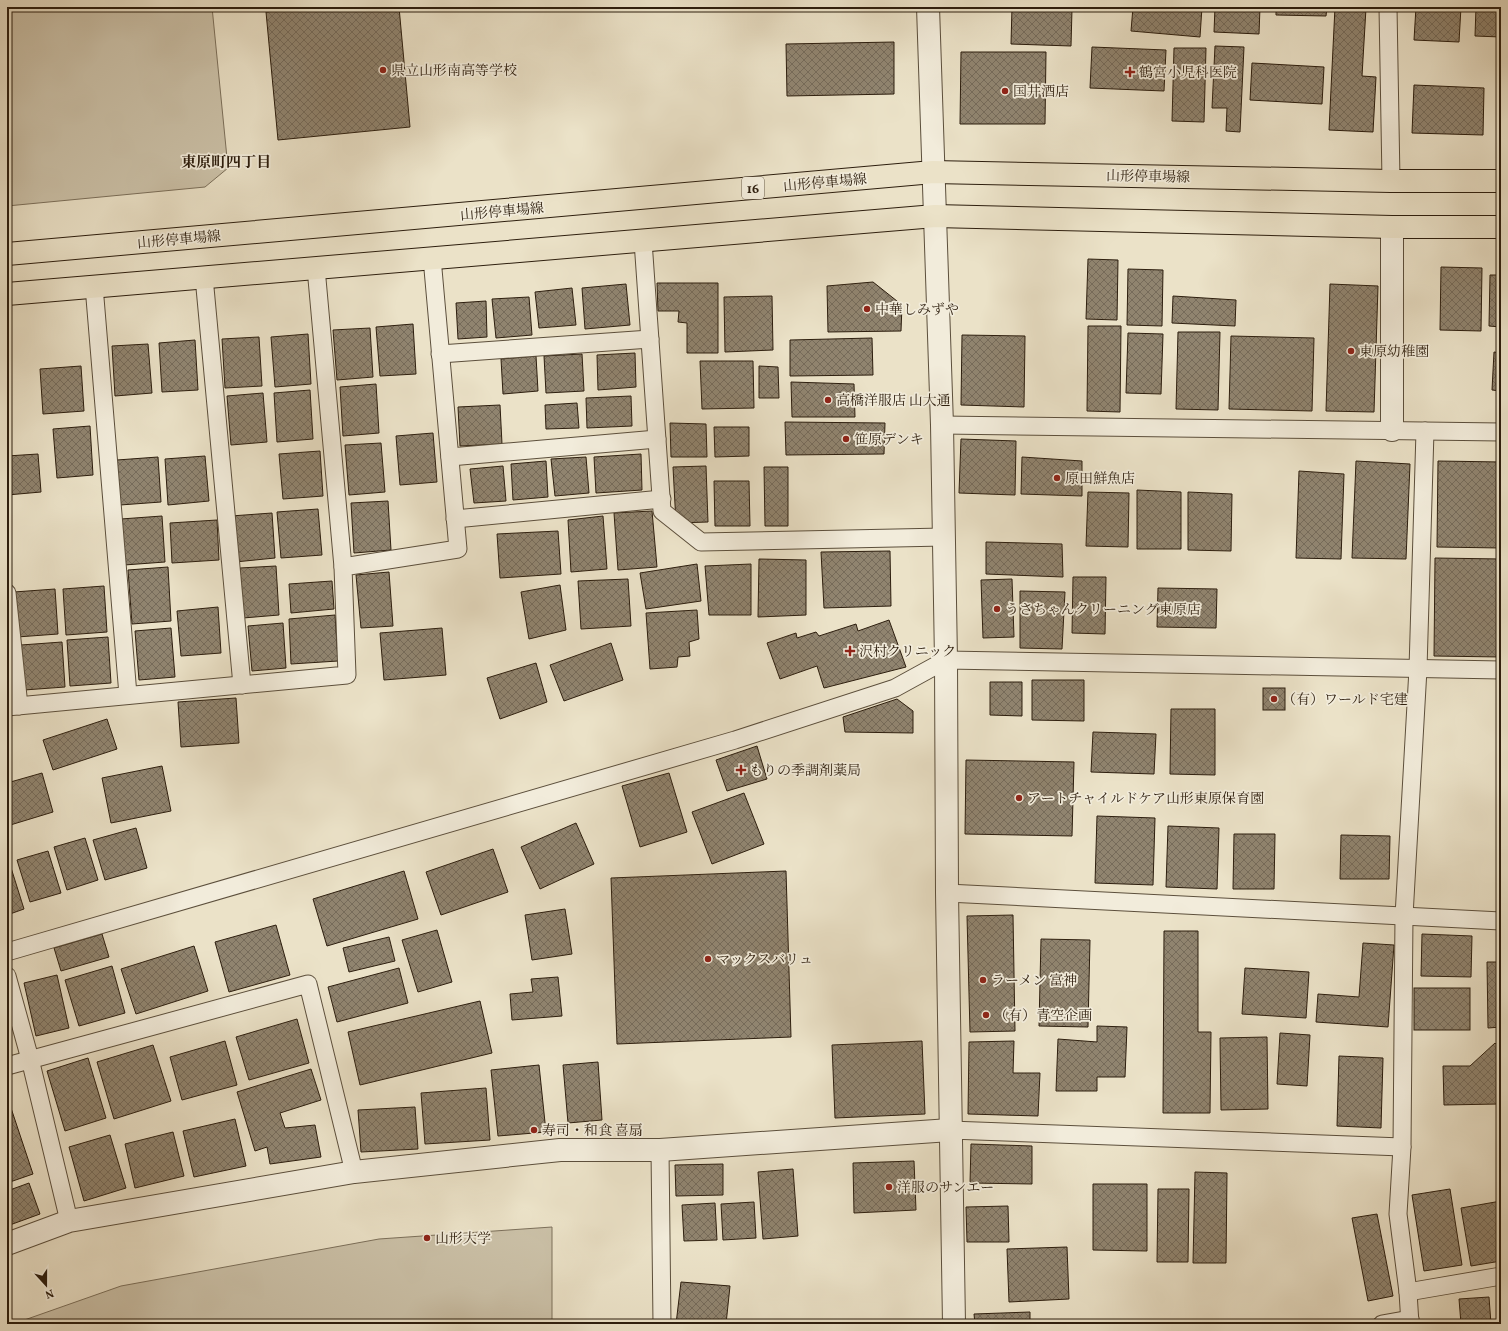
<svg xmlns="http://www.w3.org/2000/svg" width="1508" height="1331" font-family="Vollkorn,'Noto Serif JP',serif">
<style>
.park{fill:#cbc1a8;stroke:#7c705b}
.building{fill:url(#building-cross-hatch);stroke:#2d1e0e}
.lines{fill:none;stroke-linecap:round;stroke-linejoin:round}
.lane-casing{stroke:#5c4f3c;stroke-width:19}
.street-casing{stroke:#5c4f3c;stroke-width:24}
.primary-casing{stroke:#2d1e0e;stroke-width:24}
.lane{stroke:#f2ecdb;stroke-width:17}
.street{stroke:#f2ecdb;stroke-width:22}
.primary{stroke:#ebe2c8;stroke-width:22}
.poi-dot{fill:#8f2418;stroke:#f2ecdb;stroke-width:1.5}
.labels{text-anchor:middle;stroke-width:3.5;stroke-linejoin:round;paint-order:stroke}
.shield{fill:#f2ecdb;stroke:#685c4c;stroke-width:1}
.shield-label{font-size:13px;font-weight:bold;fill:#2d1e0e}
.poi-label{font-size:14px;fill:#2d1e0e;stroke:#f2ecdb;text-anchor:start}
.street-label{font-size:14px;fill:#2d1e0e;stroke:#f2ecdb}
.neighbourhood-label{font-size:15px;font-weight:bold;fill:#2d1e0e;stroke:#f2ecdb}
</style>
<defs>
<pattern id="building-cross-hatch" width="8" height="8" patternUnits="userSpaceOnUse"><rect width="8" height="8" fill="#90846f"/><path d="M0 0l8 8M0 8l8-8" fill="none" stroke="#766b5a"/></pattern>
</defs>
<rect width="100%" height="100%" fill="#ebe2c8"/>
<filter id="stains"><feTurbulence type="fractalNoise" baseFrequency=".005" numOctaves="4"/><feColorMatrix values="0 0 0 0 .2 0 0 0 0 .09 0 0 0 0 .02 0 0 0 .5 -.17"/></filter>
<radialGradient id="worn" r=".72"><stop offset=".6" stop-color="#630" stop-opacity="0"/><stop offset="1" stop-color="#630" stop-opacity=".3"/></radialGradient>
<g class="park">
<path d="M 7,7 L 212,7 L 228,168 L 205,187 L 7,206 Z"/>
<path d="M 552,1227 L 552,1324 L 13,1324 L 121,1286 L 379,1239 Z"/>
</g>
<g class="building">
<path d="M 315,7 L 399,7 L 410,127 L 278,140 L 266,12 Z"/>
<path d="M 1012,7 L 1072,9 L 1071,46 L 1011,44 Z"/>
<path d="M 1133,7 L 1202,7 L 1200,37 L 1131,31 Z"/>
<path d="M 1215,7 L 1260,7 L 1259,34 L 1214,32 Z"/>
<path d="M 1276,7 L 1327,7 L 1326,16 L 1276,15 Z"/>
<path d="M 1335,7 L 1366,8 L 1362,76 L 1376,77 L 1373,132 L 1329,130 Z"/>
<path d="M 1416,7 L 1461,7 L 1459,42 L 1414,40 Z"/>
<path d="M 1476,7 L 1501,7 L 1501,37 L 1475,36 Z"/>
<path d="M 894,42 L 894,94 L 787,96 L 786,44 Z"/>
<path d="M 1215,46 L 1244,47 L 1240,132 L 1226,131 L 1227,108 L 1212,108 Z"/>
<path d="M 1092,47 L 1166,50 L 1164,91 L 1090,88 Z"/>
<path d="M 1174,48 L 1206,48 L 1204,122 L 1172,121 Z"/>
<path d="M 961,52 L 1046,52 L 1045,124 L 960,124 Z"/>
<path d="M 1252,63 L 1324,67 L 1322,104 L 1250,100 Z"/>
<path d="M 1414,85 L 1484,88 L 1483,135 L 1412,133 Z"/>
<path d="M 1088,259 L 1118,260 L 1117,320 L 1086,319 Z"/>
<path d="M 1441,267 L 1482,268 L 1481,331 L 1440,330 Z"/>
<path d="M 1128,269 L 1163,270 L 1162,326 L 1127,325 Z"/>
<path d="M 1490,275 L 1501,275 L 1501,327 L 1489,326 Z"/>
<path d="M 873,282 L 902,305 L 901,331 L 828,332 L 827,286 Z"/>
<path d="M 657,283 L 718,283 L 718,353 L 687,353 L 687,323 L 678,322 L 679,311 L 658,311 Z"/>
<path d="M 626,284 L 630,325 L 585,329 L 582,288 Z"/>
<path d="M 1330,284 L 1378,286 L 1374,412 L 1326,411 Z"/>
<path d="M 572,288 L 576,325 L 539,328 L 535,292 Z"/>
<path d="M 772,296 L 773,350 L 725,352 L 724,297 Z"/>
<path d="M 1173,296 L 1236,300 L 1235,326 L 1172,323 Z"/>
<path d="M 529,297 L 532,335 L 496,338 L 492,299 Z"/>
<path d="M 486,301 L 487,337 L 458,339 L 456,303 Z"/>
<path d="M 413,324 L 416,374 L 380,376 L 376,327 Z"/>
<path d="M 1088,326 L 1121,326 L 1120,412 L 1087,411 Z"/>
<path d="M 370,328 L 373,377 L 337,380 L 333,330 Z"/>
<path d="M 1178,332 L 1220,332 L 1218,410 L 1176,409 Z"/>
<path d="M 1128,333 L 1163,334 L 1161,394 L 1126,393 Z"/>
<path d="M 308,334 L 311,384 L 275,387 L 271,337 Z"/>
<path d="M 962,335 L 1025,336 L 1024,407 L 961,405 Z"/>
<path d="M 1231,336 L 1314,338 L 1312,411 L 1229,409 Z"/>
<path d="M 259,337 L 262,386 L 225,388 L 222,339 Z"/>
<path d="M 872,338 L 873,375 L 790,376 L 790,340 Z"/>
<path d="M 195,340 L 198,390 L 162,392 L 159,343 Z"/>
<path d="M 148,344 L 152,393 L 115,396 L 112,346 Z"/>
<path d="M 1494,352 L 1501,353 L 1501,391 L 1492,390 Z"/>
<path d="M 635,353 L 636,387 L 598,390 L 597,355 Z"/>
<path d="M 582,354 L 584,391 L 546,393 L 544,356 Z"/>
<path d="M 536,356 L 538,391 L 503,394 L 501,359 Z"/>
<path d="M 700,361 L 753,361 L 754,408 L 702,409 Z"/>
<path d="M 81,366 L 84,411 L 43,414 L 40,369 Z"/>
<path d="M 759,366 L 778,367 L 779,398 L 759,398 Z"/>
<path d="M 791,382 L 854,384 L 855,417 L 792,417 Z"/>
<path d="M 376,384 L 379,433 L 343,436 L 340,387 Z"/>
<path d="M 310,390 L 313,439 L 277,442 L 274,393 Z"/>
<path d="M 263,393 L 267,442 L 231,445 L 227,396 Z"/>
<path d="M 631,396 L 632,426 L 587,428 L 586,398 Z"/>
<path d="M 577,403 L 579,428 L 546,429 L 545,405 Z"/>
<path d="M 500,405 L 502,444 L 460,446 L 458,407 Z"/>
<path d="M 785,422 L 885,423 L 884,454 L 786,455 Z"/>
<path d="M 670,423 L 706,424 L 707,457 L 671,457 Z"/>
<path d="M 90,426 L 93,475 L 57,478 L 53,429 Z"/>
<path d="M 714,427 L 749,427 L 749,456 L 715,457 Z"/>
<path d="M 433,433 L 437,482 L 400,485 L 396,436 Z"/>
<path d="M 961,439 L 1016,441 L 1015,495 L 959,493 Z"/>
<path d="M 381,443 L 385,492 L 349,495 L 345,445 Z"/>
<path d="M 320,451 L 323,496 L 283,499 L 279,454 Z"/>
<path d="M 38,454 L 41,492 L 7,495 L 7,456 Z"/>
<path d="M 641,454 L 642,490 L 596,493 L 594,457 Z"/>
<path d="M 205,456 L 209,501 L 168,505 L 165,459 Z"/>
<path d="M 158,457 L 161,502 L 120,505 L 117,460 Z"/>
<path d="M 586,457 L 589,493 L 555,496 L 551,459 Z"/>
<path d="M 1022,457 L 1082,461 L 1082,496 L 1021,494 Z"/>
<path d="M 546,461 L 548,497 L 513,500 L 511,464 Z"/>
<path d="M 1356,461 L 1410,464 L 1406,559 L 1352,558 Z"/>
<path d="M 1438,461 L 1501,462 L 1501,548 L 1437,547 Z"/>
<path d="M 503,466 L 506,501 L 474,503 L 470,469 Z"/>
<path d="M 706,466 L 708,522 L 676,523 L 673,467 Z"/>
<path d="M 764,467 L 788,467 L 788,526 L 765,526 Z"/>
<path d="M 1299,471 L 1344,474 L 1341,559 L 1296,558 Z"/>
<path d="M 714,481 L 749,481 L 750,526 L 715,526 Z"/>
<path d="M 1137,490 L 1181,492 L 1181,549 L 1137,549 Z"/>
<path d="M 1088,492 L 1129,493 L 1128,547 L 1086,546 Z"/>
<path d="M 1188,492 L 1232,494 L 1231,551 L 1188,550 Z"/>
<path d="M 388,501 L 391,550 L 354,553 L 351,503 Z"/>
<path d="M 318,509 L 322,555 L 281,558 L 277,512 Z"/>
<path d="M 652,511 L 657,567 L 618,570 L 614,513 Z"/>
<path d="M 272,513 L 275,558 L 235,562 L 231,516 Z"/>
<path d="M 162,516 L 165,562 L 124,565 L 121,519 Z"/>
<path d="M 603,516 L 607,569 L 571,572 L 568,520 Z"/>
<path d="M 217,520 L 219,560 L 172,563 L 170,523 Z"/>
<path d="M 558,531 L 561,574 L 500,578 L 497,534 Z"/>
<path d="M 986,542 L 1062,544 L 1063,577 L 986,574 Z"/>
<path d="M 890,551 L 891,606 L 824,608 L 821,552 Z"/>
<path d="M 1435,558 L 1501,559 L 1501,657 L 1434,656 Z"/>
<path d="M 759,559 L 806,560 L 806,615 L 758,617 Z"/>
<path d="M 697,564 L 701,601 L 646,609 L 640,573 Z"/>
<path d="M 751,564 L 751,615 L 709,615 L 705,566 Z"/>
<path d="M 276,566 L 279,615 L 243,618 L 240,568 Z"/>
<path d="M 168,567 L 171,621 L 132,624 L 128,570 Z"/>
<path d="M 389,572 L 393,626 L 361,628 L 356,575 Z"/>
<path d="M 1073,577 L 1106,577 L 1105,634 L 1072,633 Z"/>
<path d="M 628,579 L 631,626 L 581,629 L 578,581 Z"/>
<path d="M 1012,579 L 1014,637 L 983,638 L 981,580 Z"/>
<path d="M 332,581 L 334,609 L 291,613 L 289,584 Z"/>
<path d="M 560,585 L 566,630 L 529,639 L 521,592 Z"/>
<path d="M 104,586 L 107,632 L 66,635 L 63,589 Z"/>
<path d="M 1158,588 L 1217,589 L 1216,628 L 1157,627 Z"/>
<path d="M 55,589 L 58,634 L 17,637 L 14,592 Z"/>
<path d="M 1020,591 L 1065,592 L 1062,649 L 1020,648 Z"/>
<path d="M 218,607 L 221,653 L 181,656 L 177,611 Z"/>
<path d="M 697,610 L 699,639 L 689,642 L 690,656 L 678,657 L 677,667 L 650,669 L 646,613 Z"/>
<path d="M 335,615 L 338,661 L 291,664 L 289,619 Z"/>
<path d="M 889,620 L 906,667 L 824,688 L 817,666 L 780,679 L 767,643 L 796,633 L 797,638 L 816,632 L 819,636 L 856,624 L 858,631 Z"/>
<path d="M 283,623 L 286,668 L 252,671 L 248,626 Z"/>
<path d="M 171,628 L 175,677 L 139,680 L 135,631 Z"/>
<path d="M 442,628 L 446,675 L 384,680 L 380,633 Z"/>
<path d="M 108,637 L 111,683 L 70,686 L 67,640 Z"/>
<path d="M 62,642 L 65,687 L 24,690 L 21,645 Z"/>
<path d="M 611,643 L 623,680 L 564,701 L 550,665 Z"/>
<path d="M 536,663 L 547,702 L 500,719 L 487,678 Z"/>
<path d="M 1032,680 L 1084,680 L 1084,721 L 1032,720 Z"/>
<path d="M 990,682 L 1022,682 L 1022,716 L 990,715 Z"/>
<rect x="1263" y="688" width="22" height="22"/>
<path d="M 236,698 L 239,743 L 181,747 L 178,702 Z"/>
<path d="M 897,699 L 913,711 L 913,733 L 845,732 L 843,717 Z"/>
<path d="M 1171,709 L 1215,709 L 1215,775 L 1170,774 Z"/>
<path d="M 107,719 L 117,749 L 53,770 L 43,740 Z"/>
<path d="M 1093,732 L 1156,734 L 1154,774 L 1091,772 Z"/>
<path d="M 757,746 L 767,779 L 727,791 L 716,760 Z"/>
<path d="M 966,760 L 1074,762 L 1072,836 L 965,834 Z"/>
<path d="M 162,766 L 171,811 L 111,823 L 102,778 Z"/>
<path d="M 42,773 L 53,812 L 7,826 L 7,783 Z"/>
<path d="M 669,773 L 687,832 L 640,847 L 622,786 Z"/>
<path d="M 744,793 L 764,844 L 712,864 L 692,812 Z"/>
<path d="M 1097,816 L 1155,818 L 1153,885 L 1095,883 Z"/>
<path d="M 576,823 L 594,864 L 540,889 L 521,847 Z"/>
<path d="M 1168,826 L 1219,828 L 1217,889 L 1166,887 Z"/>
<path d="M 136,828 L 147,868 L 105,880 L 93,840 Z"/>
<path d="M 1234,834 L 1275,834 L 1274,889 L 1233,889 Z"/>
<path d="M 1341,835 L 1390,836 L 1389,879 L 1340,879 Z"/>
<path d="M 85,838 L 98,880 L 67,890 L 54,847 Z"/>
<path d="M 493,849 L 508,892 L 441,915 L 426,872 Z"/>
<path d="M 48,851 L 61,893 L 30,902 L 17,860 Z"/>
<path d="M 7,855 L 24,909 L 7,915 Z"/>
<path d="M 404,871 L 418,919 L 327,946 L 313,899 Z"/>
<path d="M 786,871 L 791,1037 L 617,1044 L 611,878 Z"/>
<path d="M 565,909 L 572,954 L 532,960 L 525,915 Z"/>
<path d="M 1013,915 L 1015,1031 L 970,1032 L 967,916 Z"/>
<path d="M 276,925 L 290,975 L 229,992 L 215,942 Z"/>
<path d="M 437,930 L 452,982 L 418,992 L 402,940 Z"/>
<path d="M 1164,931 L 1198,931 L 1198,1032 L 1211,1032 L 1210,1113 L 1163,1113 Z"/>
<path d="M 102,934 L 109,957 L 61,971 L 54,948 Z"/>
<path d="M 1422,934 L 1472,936 L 1471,977 L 1421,976 Z"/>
<path d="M 389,937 L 395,961 L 349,972 L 343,948 Z"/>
<path d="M 1041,939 L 1090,940 L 1088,1027 L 1039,1026 Z"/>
<path d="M 1363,943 L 1394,945 L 1388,1027 L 1316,1022 L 1318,994 L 1359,997 Z"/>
<path d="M 194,946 L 208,991 L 136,1014 L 121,969 Z"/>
<path d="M 1487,962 L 1501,962 L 1501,1027 L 1488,1028 Z"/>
<path d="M 112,966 L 125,1013 L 79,1026 L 65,980 Z"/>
<path d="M 399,968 L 408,1003 L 337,1022 L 328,987 Z"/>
<path d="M 1245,968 L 1309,972 L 1306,1018 L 1242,1014 Z"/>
<path d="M 57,975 L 69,1028 L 36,1036 L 24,983 Z"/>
<path d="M 558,977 L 562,1016 L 512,1020 L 510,994 L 533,992 L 531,979 Z"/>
<rect x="1414" y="988" width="56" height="42"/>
<path d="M 480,1001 L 492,1053 L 360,1085 L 348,1032 Z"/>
<path d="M 297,1019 L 309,1063 L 249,1080 L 236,1037 Z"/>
<path d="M 1097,1026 L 1127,1027 L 1125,1077 L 1097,1077 L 1097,1091 L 1056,1091 L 1058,1039 L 1097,1042 Z"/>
<path d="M 1280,1033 L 1310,1035 L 1307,1086 L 1277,1084 Z"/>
<path d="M 1267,1037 L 1268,1109 L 1221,1110 L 1220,1038 Z"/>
<path d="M 225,1041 L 237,1085 L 182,1100 L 170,1057 Z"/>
<path d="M 922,1041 L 925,1114 L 835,1118 L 832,1045 Z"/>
<path d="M 1014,1041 L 1013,1073 L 1040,1073 L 1038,1116 L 968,1114 L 969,1042 Z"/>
<path d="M 1495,1043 L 1501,1049 L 1501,1102 L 1499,1104 L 1444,1105 L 1443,1066 L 1470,1066 Z"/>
<path d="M 153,1045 L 171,1101 L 114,1119 L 97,1062 Z"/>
<path d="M 1339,1056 L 1383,1058 L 1381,1128 L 1337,1126 Z"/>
<path d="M 88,1058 L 106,1118 L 65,1131 L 47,1071 Z"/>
<path d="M 598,1062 L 602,1120 L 568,1123 L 563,1065 Z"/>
<path d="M 539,1065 L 546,1132 L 498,1136 L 491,1070 Z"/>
<path d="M 311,1069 L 321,1100 L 280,1113 L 285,1128 L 315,1125 L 321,1157 L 270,1164 L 267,1147 L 255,1151 L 237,1092 Z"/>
<path d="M 486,1088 L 490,1140 L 425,1144 L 421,1093 Z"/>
<path d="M 7,1096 L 33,1174 L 7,1183 Z"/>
<path d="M 415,1107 L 418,1149 L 361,1152 L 358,1110 Z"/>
<path d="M 235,1119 L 246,1166 L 194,1177 L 183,1131 Z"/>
<path d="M 173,1132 L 184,1176 L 135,1188 L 125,1144 Z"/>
<path d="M 110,1135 L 126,1188 L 84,1201 L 69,1147 Z"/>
<path d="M 971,1144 L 1032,1146 L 1032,1184 L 970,1183 Z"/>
<path d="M 914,1161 L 916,1210 L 854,1213 L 853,1163 Z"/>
<path d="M 723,1164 L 723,1195 L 676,1196 L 675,1165 Z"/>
<path d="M 793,1169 L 798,1236 L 763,1239 L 758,1172 Z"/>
<path d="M 1195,1172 L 1227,1173 L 1226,1263 L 1193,1263 Z"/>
<path d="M 29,1183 L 40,1214 L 7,1226 L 7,1191 Z"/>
<path d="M 1093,1184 L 1147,1184 L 1147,1251 L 1093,1250 Z"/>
<path d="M 1158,1189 L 1189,1189 L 1188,1262 L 1157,1262 Z"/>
<path d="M 1450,1189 L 1462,1265 L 1424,1271 L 1412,1195 Z"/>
<path d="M 1501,1201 L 1501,1261 L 1471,1266 L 1461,1208 Z"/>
<path d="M 754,1202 L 756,1238 L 723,1240 L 721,1204 Z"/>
<path d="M 715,1203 L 717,1240 L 684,1241 L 682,1205 Z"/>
<path d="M 1008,1206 L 1009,1242 L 967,1242 L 966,1207 Z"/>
<path d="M 1377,1214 L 1393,1296 L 1368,1301 L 1352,1218 Z"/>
<path d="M 1067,1247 L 1069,1299 L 1009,1302 L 1007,1249 Z"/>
<path d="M 681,1282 L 730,1286 L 726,1324 L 676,1324 Z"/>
<path d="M 1489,1297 L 1491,1324 L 1461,1324 L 1459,1299 Z"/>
<path d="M 1030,1312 L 1030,1324 L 975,1324 L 974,1314 Z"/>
</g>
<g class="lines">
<defs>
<g id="lane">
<path d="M 1388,7 L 1391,181"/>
<path d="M 643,241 L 662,511 L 701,542 L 944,537"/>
<path d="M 316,268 L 343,567"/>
<path d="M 204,277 L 242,685"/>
<path d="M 94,286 L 128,695"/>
<path d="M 440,354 L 650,339"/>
<path d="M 942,425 L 1501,432"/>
<path d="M 450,457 L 657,439"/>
<path d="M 455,519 L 662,499"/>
<path d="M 7,593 L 19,706"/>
<path d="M 7,707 L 347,675 L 343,567 L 458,549 L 432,258"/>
<path d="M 947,893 L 1501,921"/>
<path d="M 7,952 L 735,740 L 895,688 L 946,660 L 1501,670"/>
<path d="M 7,976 L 30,1059 L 69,1221"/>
<path d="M 7,1066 L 308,984 L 354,1172"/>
<path d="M 950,1130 L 1402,1147"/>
<path d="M 660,1150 L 662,1324"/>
<path d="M 1408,1292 L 1501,1276"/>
<path d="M 1382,1324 L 1410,1319"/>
<path d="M 1410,1324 L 1408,1292 L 1398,1214 L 1402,1147 L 1404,916 L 1418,669 L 1425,431"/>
</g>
<g id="street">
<path d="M 928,7 L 942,425 L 946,660 L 947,893 L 954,1324"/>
<path d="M 1392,227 L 1392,430"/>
<path d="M 7,1244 L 69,1221 L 354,1172 L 560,1150 L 660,1150 L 950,1130"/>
</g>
<g id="primary">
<path d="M 7,254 L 933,172 L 1391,181 L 1501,181"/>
<path d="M 7,294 L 935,216 L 1392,227 L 1501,227"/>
</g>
</defs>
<use href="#lane" class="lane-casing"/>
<use href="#street" class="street-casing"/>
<use href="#primary" class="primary-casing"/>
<use href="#lane" class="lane"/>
<use href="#street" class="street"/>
<use href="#primary" class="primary"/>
</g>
<g class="poi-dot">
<circle cx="383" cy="70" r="4"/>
<path d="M1128 66h4v4h4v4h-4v4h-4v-4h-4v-4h4z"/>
<circle cx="1005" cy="91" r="4"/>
<circle cx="867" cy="309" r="4"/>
<circle cx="1351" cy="351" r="4"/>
<circle cx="828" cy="400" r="4"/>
<circle cx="846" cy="439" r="4"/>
<circle cx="1057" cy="478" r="4"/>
<circle cx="997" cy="609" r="4"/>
<path d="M848 645h4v4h4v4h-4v4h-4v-4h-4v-4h4z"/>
<circle cx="1274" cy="699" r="4"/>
<path d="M739 764h4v4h4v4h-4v4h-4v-4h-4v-4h4z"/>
<circle cx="1019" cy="798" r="4"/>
<circle cx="708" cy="959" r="4"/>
<circle cx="983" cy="980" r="4"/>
<circle cx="986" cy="1015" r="4"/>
<circle cx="534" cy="1130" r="4"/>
<circle cx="889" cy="1187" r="4"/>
<circle cx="427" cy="1238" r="4"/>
</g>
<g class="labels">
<rect class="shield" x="742" y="177" width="22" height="22" rx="3"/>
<g class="shield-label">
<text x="753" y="193">16</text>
</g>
<g class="poi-label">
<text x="391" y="75">県立山形南高等学校</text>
<text x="1139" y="77">鶴宮小児科医院</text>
<text x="1013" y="96">国井酒店</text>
<text x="875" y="314">中華しみずや</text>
<text x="1359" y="356">東原幼稚園</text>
<text x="836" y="405">高橋洋服店 山大通</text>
<text x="854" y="444">笹原デンキ</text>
<text x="1065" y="483">原田鮮魚店</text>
<text x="1005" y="614">うさちゃんクリーニング東原店</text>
<text x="859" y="656">沢村クリニック</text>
<text x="1282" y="704">（有）ワールド宅建</text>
<text x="749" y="775">もりの季調剤薬局</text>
<text x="1027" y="803">アートチャイルドケア山形東原保育園</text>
<text x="716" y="964">マックスバリュ</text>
<text x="991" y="985">ラーメン 富神</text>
<text x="994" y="1020">（有）青空企画</text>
<text x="542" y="1135">寿司・和食 喜扇</text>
<text x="897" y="1192">洋服のサンエー</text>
<text x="435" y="1243">山形大学</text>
</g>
<g class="street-label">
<text transform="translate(1148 176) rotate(1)" y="5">山形停車場線</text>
<text transform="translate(825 182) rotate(-5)" y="5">山形停車場線</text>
<text transform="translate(502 211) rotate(-5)" y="5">山形停車場線</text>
<text transform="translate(179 239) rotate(-5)" y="5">山形停車場線</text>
</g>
<g class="neighbourhood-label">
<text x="226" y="167">東原町四丁目</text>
</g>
</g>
<rect width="1508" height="1331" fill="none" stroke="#ebe2c8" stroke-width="24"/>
<rect x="8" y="8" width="1492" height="1315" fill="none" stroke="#2d1e0e" stroke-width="2"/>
<rect x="12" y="12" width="1484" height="1307" fill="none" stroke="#2d1e0e"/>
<g transform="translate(46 1285) rotate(159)" stroke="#f2ecdb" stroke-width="3" paint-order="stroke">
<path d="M0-3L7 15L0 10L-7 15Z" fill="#2d1e0e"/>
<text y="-6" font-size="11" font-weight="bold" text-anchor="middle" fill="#2d1e0e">N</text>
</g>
<rect width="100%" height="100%" filter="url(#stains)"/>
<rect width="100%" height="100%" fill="url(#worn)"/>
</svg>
